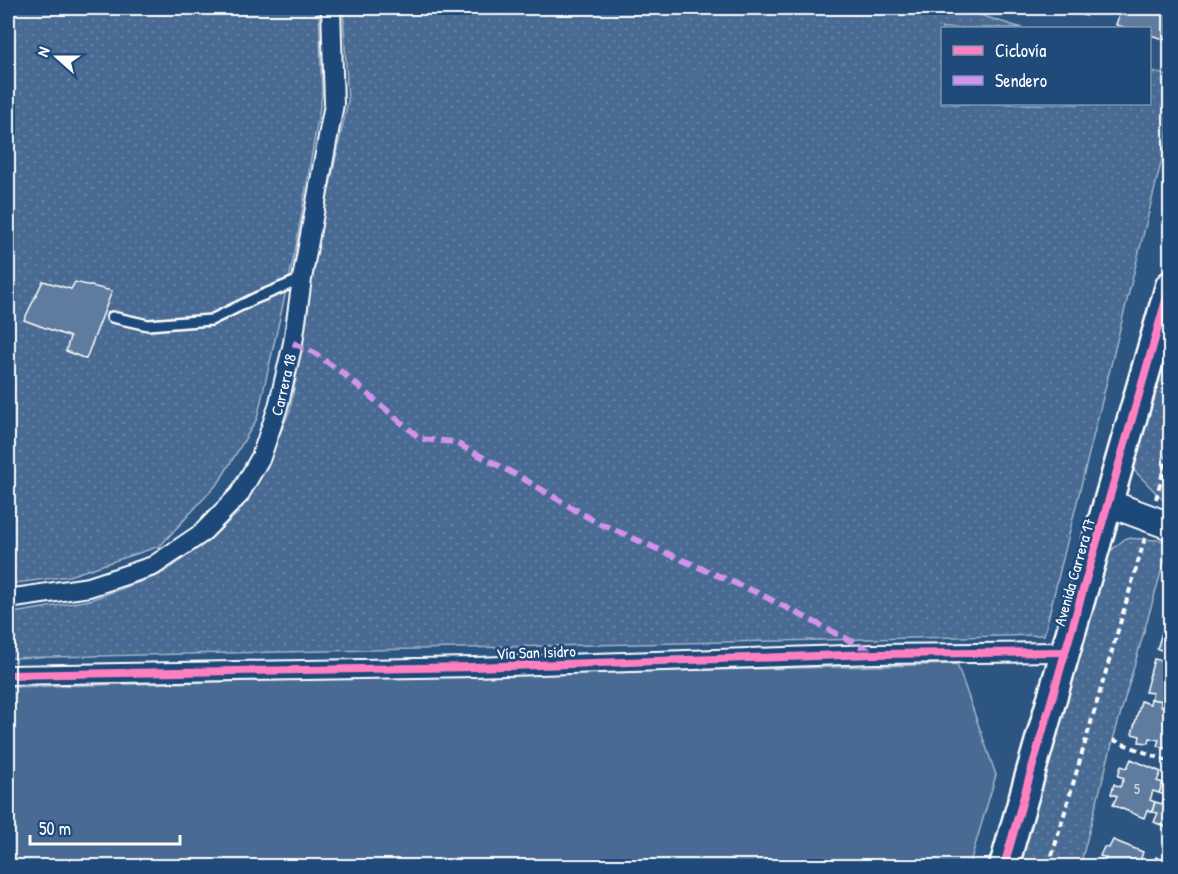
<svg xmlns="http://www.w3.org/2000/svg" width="1178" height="874" font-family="'Patrick Hand',sans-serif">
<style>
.grass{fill:url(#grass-dots);stroke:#a4b5c8;stroke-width:1.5}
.park{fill:#486b92;stroke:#a4b5c8;stroke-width:1.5}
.building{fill:#5e7c9f;stroke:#fff;stroke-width:1.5}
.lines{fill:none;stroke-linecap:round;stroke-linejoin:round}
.lane-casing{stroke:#fff;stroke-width:14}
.street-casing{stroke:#fff;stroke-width:22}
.secondary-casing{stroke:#fff;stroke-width:30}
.primary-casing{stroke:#fff;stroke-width:33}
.path{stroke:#fff;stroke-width:4;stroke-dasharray:6 4.5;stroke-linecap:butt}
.lane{stroke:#1f4a7a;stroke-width:9}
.street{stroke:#1f4a7a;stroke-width:18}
.secondary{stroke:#1f4a7a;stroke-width:26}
.primary{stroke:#1f4a7a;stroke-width:28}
.quiet{stroke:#d193ec;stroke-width:6;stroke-dasharray:12 6;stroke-linecap:butt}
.cycleway-casing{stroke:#1f4a7a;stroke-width:11}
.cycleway{stroke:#ff80c0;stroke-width:8}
.labels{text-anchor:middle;stroke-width:5;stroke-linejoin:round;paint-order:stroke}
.number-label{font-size:14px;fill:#d7dee7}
.street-label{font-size:16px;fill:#fff;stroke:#1f4a7a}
</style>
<defs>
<pattern id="grass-dots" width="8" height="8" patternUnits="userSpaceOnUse" patternTransform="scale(1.5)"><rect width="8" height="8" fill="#486b92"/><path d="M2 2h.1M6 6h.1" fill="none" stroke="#6381a2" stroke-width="1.8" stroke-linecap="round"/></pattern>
</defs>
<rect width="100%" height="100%" fill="#2c5582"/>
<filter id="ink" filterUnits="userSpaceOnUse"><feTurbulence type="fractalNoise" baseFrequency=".0167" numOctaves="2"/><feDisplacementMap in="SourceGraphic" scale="12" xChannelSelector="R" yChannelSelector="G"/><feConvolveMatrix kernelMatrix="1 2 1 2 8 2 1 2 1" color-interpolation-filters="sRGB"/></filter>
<g filter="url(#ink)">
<g class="grass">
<path d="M 8,8 L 319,8 L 322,95 L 296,247 L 257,419 L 219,482 L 160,546 L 69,576 L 8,584 Z"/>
<path d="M 343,8 L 957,8 L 1022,28 L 942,28 L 942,104 L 1150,104 L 1150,70 L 1170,77 L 1170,127 L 1044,635 L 8,658 L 8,614 L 90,600 L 159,575 L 206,543 L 238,513 L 267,465 L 290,410 L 300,357 L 310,278 L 348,101 Z"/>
<path d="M 1170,318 L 1170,504 L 1164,501 L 1129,465 Z"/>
<path d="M 1126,538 L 1170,541 L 1113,740 L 1080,866 L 1014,866 L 1102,558 Z"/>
</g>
<path class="park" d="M 957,664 L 996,775 L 969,866 L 8,866 L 8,687 Z"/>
<g class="building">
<path d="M 1058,8 L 1089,8 L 1086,16 Z"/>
<path d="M 1121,8 L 1170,8 L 1170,41 L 1150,35 L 1150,28 L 1127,28 L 1116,25 Z"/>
<path d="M 43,281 L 71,289 L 75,282 L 112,291 L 86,359 L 66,351 L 70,337 L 24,320 Z"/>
<path d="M 1167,616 L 1170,617 L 1170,658 L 1165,656 L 1166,651 L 1157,649 Z"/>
<path d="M 1165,656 L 1170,658 L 1170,697 L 1163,696 L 1162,701 L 1151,699 L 1153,693 L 1145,692 L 1154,659 L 1163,661 Z"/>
<path d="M 1151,699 L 1162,701 L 1160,706 L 1169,709 L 1170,706 L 1170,743 L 1168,749 L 1157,746 L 1159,740 L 1150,738 L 1149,743 L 1139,742 L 1140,736 L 1132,734 L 1141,701 L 1150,704 Z"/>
<path d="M 1131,759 L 1161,772 L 1157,781 L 1163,783 L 1159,793 L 1153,791 L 1150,800 L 1155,802 L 1152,812 L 1147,810 L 1144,818 L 1113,805 L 1117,796 L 1111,794 L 1114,784 L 1120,787 L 1124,778 L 1118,776 L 1121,766 L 1127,768 Z"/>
<path d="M 1170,780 L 1170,829 L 1154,822 L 1158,813 L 1152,812 L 1155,802 L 1162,804 L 1165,795 L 1159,793 L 1163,783 L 1169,785 Z"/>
<path d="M 1113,840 L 1143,852 L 1140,861 L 1145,864 L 1144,866 L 1103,866 L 1106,858 L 1100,856 L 1104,847 L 1109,848 Z"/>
<path d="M 1156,857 L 1170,863 L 1170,866 L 1144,866 L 1145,864 L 1152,865 Z"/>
</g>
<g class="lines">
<defs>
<path id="lane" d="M 112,317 L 148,325 L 211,320 L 256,298 L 302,279"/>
<g id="street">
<path id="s1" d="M 8,599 L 89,587 L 153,566 L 202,533 L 239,495 L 261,457 L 278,407 L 293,343 L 302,279 L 334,104 L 331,8"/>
<path d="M 8,675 L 474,667 L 875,654 L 1065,652"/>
</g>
<path id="secondary" d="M 1108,503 L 1170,526"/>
<path id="primary" d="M 1004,866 L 1170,286"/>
</defs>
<use href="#lane" class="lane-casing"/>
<use href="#street" class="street-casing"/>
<use href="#secondary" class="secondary-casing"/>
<use href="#primary" class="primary-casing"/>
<g class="path">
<path d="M 1156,499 L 1170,444"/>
<path d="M 1113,740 L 1170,762"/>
<path d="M 1049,866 L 1145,538"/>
</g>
<use href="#lane" class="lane"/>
<use href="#street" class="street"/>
<use href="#secondary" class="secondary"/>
<use href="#primary" class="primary"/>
<path class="quiet" d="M 293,343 L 313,352 L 344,374 L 421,439 L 454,442 L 522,478 L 596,522 L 760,594 L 870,651"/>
<defs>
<g id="cycleway">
<path d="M 8,675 L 474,667 L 875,654 L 1065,652"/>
<path d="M 1004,866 L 1170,286"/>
</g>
</defs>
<use href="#cycleway" class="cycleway-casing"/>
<use href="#cycleway" class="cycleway"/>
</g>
</g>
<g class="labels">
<g class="number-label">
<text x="1137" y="794">5</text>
</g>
<g class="street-label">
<text dy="6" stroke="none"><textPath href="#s1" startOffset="381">Carrera 18</textPath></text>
<text transform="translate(1074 572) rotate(-74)" y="6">Avenida Carrera 17</text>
<text transform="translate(536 652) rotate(-2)" y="6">Vía San Isidro</text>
</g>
</g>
<rect width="1178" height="874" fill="none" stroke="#1f4a7a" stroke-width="30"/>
<rect x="15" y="15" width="1148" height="844" fill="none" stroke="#fff" stroke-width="2" filter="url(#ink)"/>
<rect x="941" y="27" width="210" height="78" fill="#1f4a7a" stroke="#7992af" stroke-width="1.5"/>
<rect x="953" y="46" width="30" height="9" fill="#ff80c0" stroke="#7992af" stroke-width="1.5"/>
<text x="995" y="57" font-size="18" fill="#ffffff">Ciclovía</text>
<rect x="953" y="76" width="30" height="9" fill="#d193ec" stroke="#7992af" stroke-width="1.5"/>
<text x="995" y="87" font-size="18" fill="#ffffff">Sendero</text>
<g transform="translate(57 57) rotate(291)" stroke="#1f4a7a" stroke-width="4.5" paint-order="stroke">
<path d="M0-4.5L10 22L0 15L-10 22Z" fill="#ffffff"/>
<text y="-9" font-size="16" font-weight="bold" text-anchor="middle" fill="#ffffff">N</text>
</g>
<path d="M30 835v9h150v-9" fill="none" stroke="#ffffff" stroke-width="3"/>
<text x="39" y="835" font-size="18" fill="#ffffff" stroke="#1f4a7a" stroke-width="4.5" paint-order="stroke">50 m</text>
</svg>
